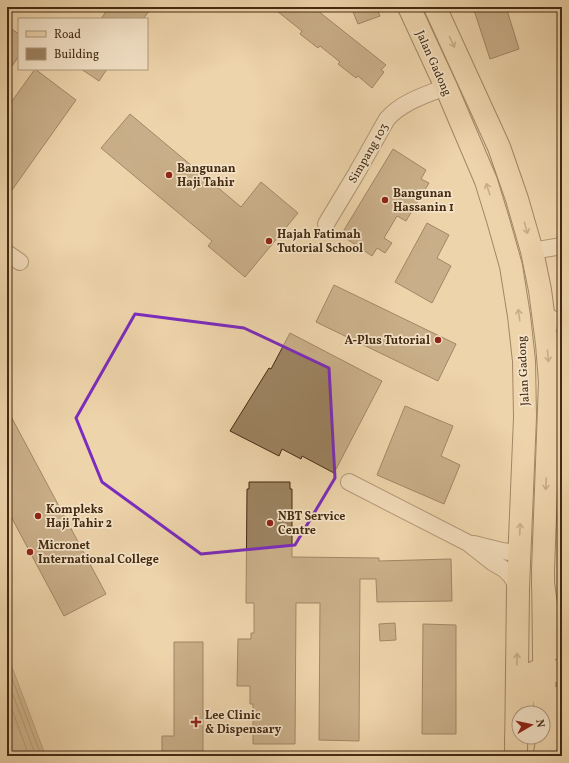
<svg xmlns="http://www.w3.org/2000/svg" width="569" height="763" font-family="Vollkorn,serif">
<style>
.water{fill:#b49b77;stroke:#876e4e}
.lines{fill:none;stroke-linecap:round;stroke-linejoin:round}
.shore{stroke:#7c6344;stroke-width:1}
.building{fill:#9c8361;stroke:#442b11}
.minor-casing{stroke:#6e5538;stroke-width:18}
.primary-casing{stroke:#442b11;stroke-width:24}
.motorway-casing{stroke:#442b11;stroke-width:24}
.minor{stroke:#f4e3c8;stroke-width:16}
.primary{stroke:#eed4ab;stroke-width:22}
.motorway{stroke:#eed4ab;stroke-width:22}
.oneway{stroke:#99805e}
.marked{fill:none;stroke:#7b2cbf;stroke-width:3;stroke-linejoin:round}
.poi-dot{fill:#8f2418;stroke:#f4e3c8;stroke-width:1.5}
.labels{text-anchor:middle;stroke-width:3.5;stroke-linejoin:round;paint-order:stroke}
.street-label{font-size:12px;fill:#442b11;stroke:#f4e3c8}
.poi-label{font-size:12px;font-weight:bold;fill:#442b11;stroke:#f4e3c8;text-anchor:start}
</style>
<rect width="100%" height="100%" fill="#eed4ab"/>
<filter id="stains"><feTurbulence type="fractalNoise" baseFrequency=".005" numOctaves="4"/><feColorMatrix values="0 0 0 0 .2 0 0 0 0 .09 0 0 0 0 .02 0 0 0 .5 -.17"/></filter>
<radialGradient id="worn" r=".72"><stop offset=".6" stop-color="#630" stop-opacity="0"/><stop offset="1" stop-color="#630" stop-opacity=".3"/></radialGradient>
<path class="water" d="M 7,654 L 43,749 L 45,756 L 7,756 Z"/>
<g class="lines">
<g class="shore">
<path d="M 7,665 L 39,750 L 41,756"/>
<path d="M 7,679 L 36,756"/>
<path d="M 7,696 L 29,756"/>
</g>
</g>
<g class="building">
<path d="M 109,7 L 152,7 L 143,19 L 101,19 Z"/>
<path d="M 272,7 L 313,7 L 386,65 L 381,70 L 384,72 L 372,88 L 358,76 L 356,78 L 338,64 L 340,62 L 320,46 L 318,48 L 300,34 L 302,31 Z"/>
<path d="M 351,7 L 376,7 L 380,16 L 358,24 Z"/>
<path d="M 473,7 L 506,7 L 519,49 L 490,59 Z"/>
<path d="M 7,26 L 19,34 L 19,56 L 7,73 Z"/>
<path d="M 35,69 L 76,100 L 7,197 L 7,108 Z"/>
<path d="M 81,69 L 107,69 L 99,81 Z"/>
<path d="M 130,114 L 241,207 L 261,182 L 298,213 L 245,277 L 208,246 L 212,241 L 101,148 Z"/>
<path d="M 393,149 L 426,170 L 421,179 L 429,183 L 406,221 L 397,216 L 384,238 L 392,243 L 385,253 L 377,248 L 372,256 L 341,235 Z"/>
<path d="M 427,223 L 449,235 L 437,258 L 451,266 L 432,303 L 395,282 Z"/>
<path d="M 334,285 L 456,344 L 438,381 L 316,322 Z"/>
<path d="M 290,333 L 382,381 L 334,473 L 302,456 L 301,459 L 282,449 L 279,456 L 230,431 L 269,368 L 271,369 Z"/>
<path d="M 405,406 L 453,426 L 441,456 L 460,465 L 444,504 L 377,475 Z"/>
<path d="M 7,409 L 106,594 L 64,616 L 7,509 Z"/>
<path d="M 249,482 L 290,482 L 290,489 L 292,489 L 292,557 L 379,558 L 379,561 L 451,559 L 452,601 L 377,602 L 376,579 L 360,579 L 359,741 L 319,740 L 320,603 L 296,603 L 295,744 L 253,744 L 253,704 L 250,704 L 250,686 L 237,686 L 238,639 L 251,639 L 251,633 L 254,633 L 254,603 L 246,603 L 247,489 L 249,489 Z"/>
<path d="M 395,623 L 396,640 L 380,641 L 379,624 Z"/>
<path d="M 423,624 L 456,625 L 456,734 L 422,734 Z"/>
<path d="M 174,642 L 203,642 L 203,756 L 162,756 L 162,736 L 174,736 Z"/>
</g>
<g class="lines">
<defs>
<g id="minor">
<path d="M 326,224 L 356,174 L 387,119 C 402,102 425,95 446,87"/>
<path d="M 532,251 L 562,246"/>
<path d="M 7,253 L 20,262"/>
<path d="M 544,315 L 562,323"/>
<path d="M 349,482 L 468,543 L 492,562 L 504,569 L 511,576 L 518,588"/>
<path d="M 474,544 L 502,551 L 510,552 L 519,551"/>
</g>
<g id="primary">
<path d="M 409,7 L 446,87 L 486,181 L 498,220 L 511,266 L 519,316 L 524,361 L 525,417 L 518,588 L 516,756"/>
<path d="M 435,7 L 499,147 L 517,199 L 532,251 L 540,290 L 547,344 L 550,382 L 543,570 L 545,735"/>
</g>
<g id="motorway">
<path d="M 543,584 C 546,602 549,637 562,650"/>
<path d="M 520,713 L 524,694 L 528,677 L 535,672 L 562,671"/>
<path d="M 516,740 L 519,721"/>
<path d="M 545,753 C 548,737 552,707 562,696"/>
</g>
</defs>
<use href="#minor" class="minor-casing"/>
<use href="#primary" class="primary-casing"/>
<use href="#motorway" class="motorway-casing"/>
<use href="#minor" class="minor"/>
<use href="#primary" class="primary"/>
<use href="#motorway" class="motorway"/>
</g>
<defs><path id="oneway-shaft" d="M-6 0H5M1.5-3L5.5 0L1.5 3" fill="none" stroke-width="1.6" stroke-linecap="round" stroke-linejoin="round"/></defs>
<g class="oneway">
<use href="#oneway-shaft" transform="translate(452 42) rotate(65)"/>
<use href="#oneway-shaft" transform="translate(488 189) rotate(-108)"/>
<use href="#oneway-shaft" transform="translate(526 228) rotate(74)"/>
<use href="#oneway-shaft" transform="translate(519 315) rotate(-98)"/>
<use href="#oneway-shaft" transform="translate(548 356) rotate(85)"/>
<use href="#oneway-shaft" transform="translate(546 484) rotate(92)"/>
<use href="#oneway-shaft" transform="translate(520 529) rotate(-87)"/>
<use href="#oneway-shaft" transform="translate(517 659) rotate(-89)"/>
</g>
<path d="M0 0H569V763H0ZM 135,314 L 244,328 L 329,368 L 335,478 L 295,545 L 201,554 L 102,482 L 76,418 Z" fill="#eed4ab" fill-opacity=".55" fill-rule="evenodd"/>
<path class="marked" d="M 135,314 L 244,328 L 329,368 L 335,478 L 295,545 L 201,554 L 102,482 L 76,418 Z"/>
<g class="poi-dot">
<circle cx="169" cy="175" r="4"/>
<circle cx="385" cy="200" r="4"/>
<circle cx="269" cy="241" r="4"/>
<circle cx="438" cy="340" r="4"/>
<circle cx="38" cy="516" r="4"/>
<circle cx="270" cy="523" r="4"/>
<circle cx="30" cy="552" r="4"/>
<path d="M194 716h4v4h4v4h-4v4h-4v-4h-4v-4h4z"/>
</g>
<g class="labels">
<g class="street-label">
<text transform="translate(434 63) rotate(66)" y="4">Jalan Gadong</text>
<text transform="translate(368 153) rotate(-60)" y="4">Simpang 103</text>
<text transform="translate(523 371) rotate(-93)" y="4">Jalan Gadong</text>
</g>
<g class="poi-label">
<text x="177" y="172">Bangunan<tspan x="177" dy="14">Haji Tahir</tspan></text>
<text x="393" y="197">Bangunan<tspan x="393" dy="14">Hassanin 1</tspan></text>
<text x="277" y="238">Hajah Fatimah<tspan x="277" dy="14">Tutorial School</tspan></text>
<text x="430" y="344" text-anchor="end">A-Plus Tutorial</text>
<text x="46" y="513">Kompleks<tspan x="46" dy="14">Haji Tahir 2</tspan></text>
<text x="278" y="520">NBT Service<tspan x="278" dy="14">Centre</tspan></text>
<text x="38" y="549">Micronet<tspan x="38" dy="14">International College</tspan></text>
<text x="205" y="719">Lee Clinic<tspan x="205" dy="14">&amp; Dispensary</tspan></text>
</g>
</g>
<rect width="569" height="763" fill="none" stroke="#eed4ab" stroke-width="24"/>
<rect x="8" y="8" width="553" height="747" fill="none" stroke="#442b11" stroke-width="2"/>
<rect x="12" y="12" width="545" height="739" fill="none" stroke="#442b11"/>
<rect x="18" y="18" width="130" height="52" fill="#f4e3c8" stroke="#ae997f"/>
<rect x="26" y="31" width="20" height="6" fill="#eed4ab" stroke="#ae997f"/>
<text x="54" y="38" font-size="12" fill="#442b11">Road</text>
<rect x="26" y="48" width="20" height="12" fill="#9c8361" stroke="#ae997f"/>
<text x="54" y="58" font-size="12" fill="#442b11">Building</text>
<g transform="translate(531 725) rotate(81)"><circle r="19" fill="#f4e3c8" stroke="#ae997f"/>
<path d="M0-3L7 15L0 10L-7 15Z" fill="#8f2418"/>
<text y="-6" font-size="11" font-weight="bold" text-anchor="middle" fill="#442b11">N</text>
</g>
<rect width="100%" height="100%" filter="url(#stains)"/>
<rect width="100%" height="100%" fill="url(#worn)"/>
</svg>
